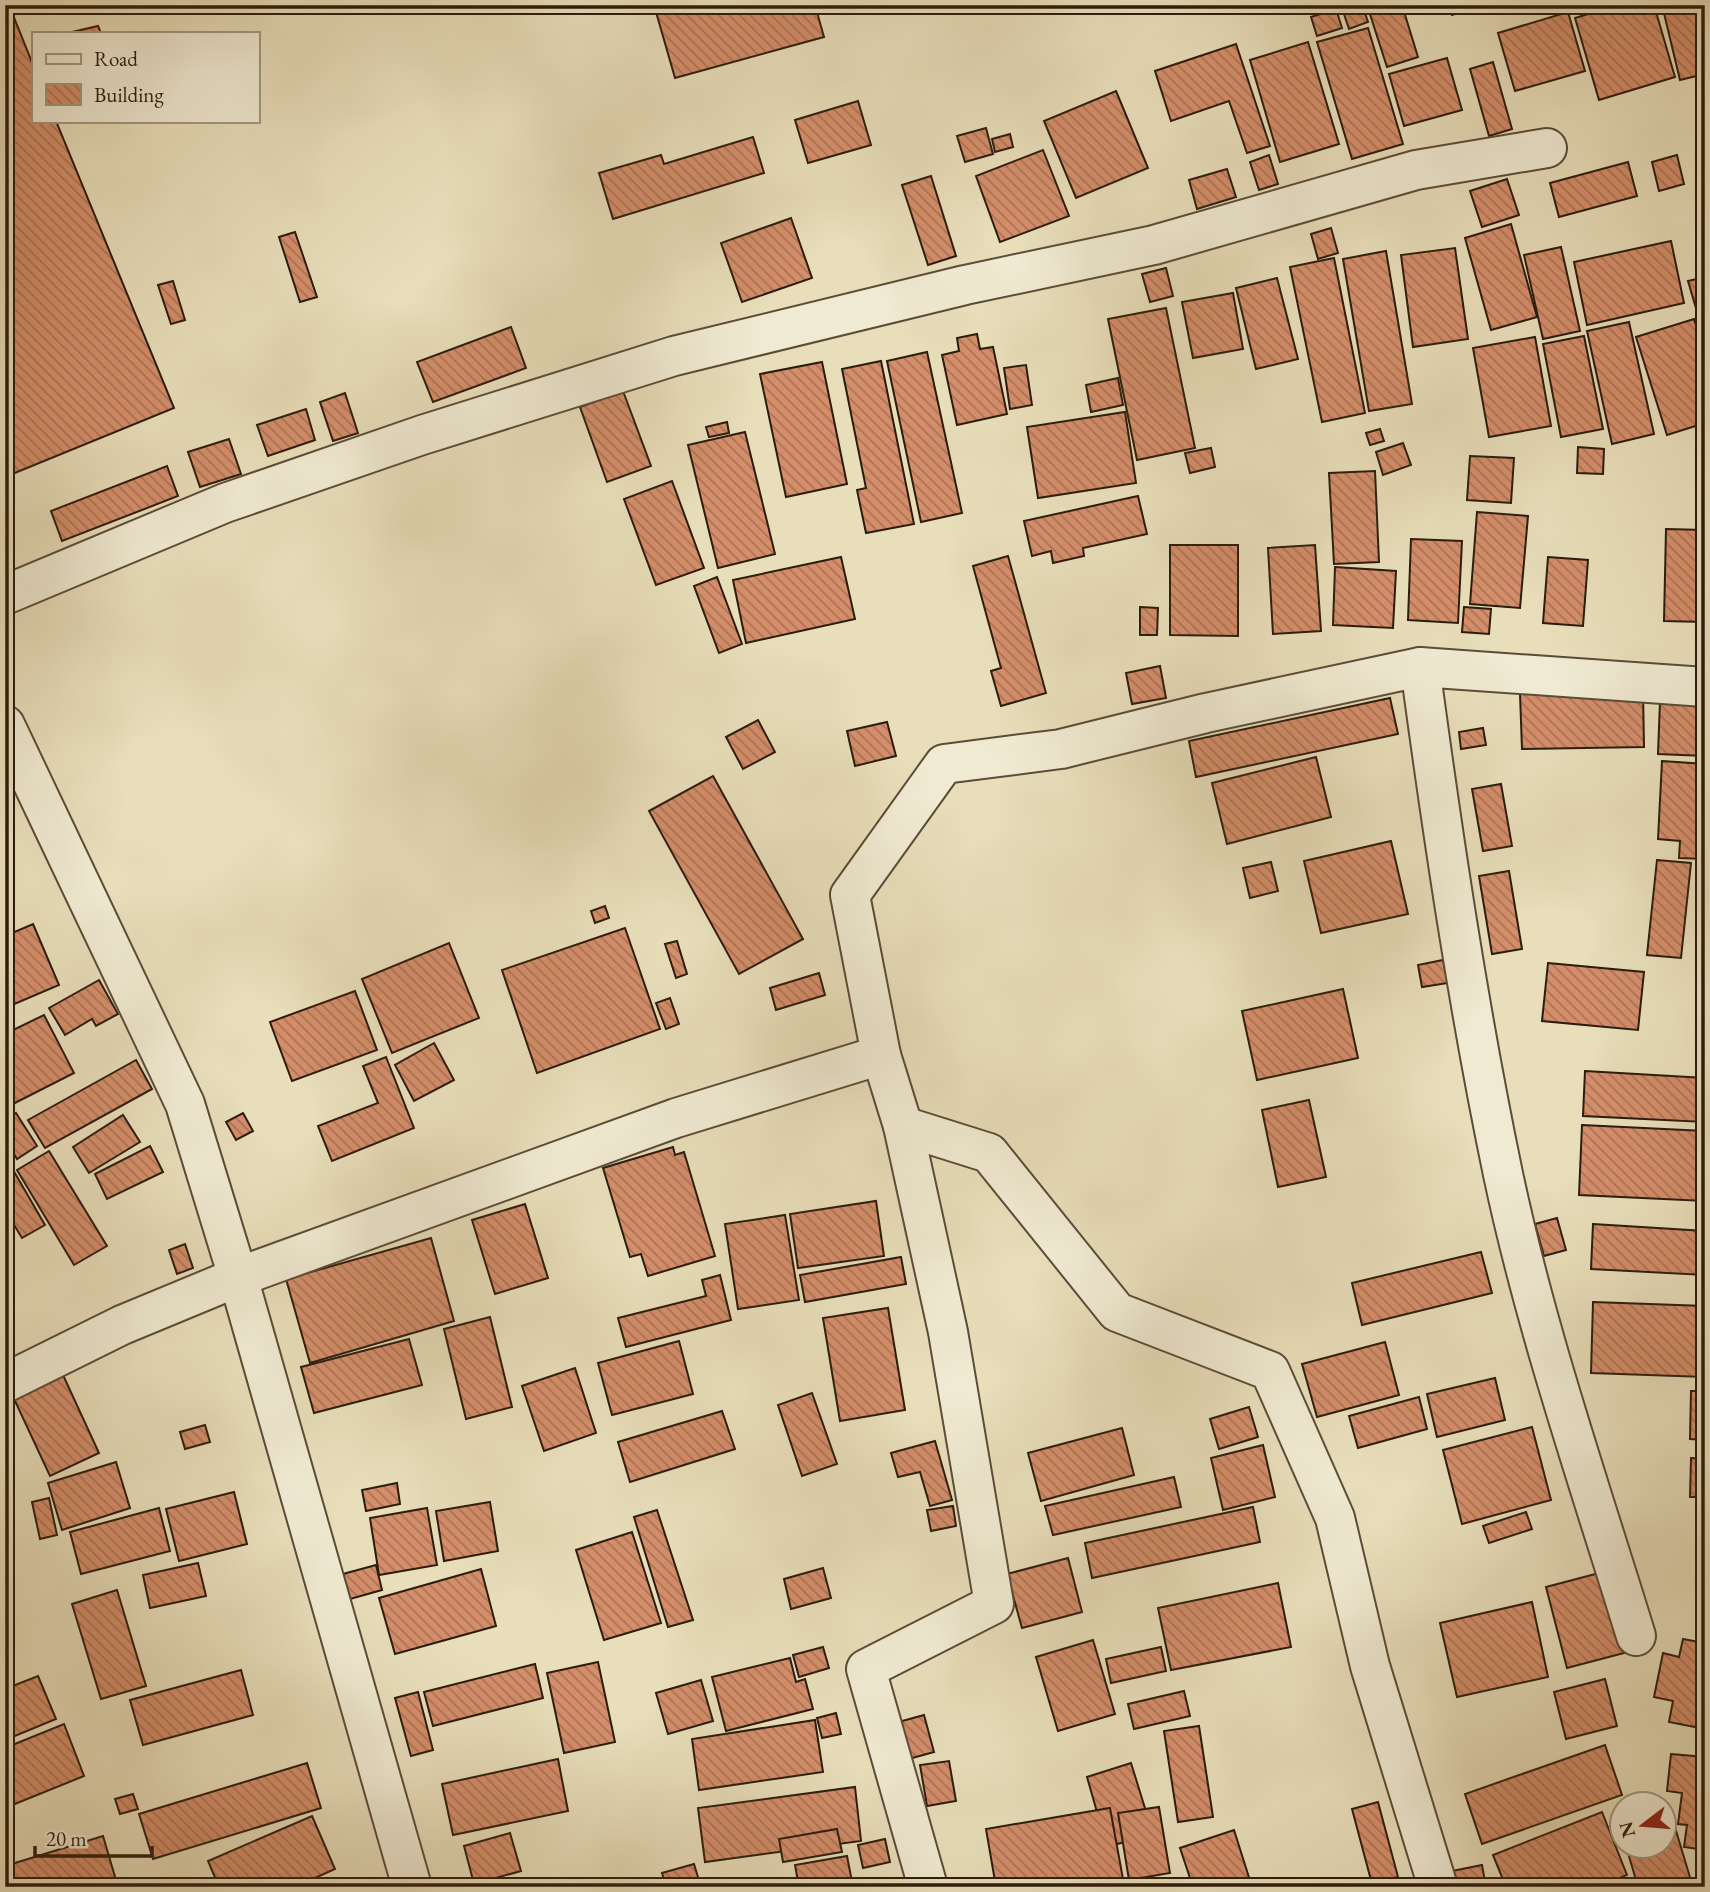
<svg xmlns="http://www.w3.org/2000/svg" width="1710" height="1892" font-family="'EB Garamond',serif">
<style>
.building{fill:url(#building-back-hatch);stroke:#2c1c0d;stroke-width:2}
.lines{fill:none;stroke-linecap:round;stroke-linejoin:round}
.street-casing{stroke:#5b4c38;stroke-width:42}
.street{stroke:#f0ead2;stroke-width:38}
</style>
<defs>
<pattern id="building-back-hatch" width="6" height="6" patternUnits="userSpaceOnUse" patternTransform="scale(1.75)"><rect width="6" height="6" fill="#d48e6a"/><path d="M-1 5l2 2M0 0l6 6M5-1l2 2" fill="none" stroke="#ac7356"/></pattern>
</defs>
<rect width="100%" height="100%" fill="#e8deba"/>
<filter id="stains"><feTurbulence type="fractalNoise" baseFrequency=".00286" numOctaves="4"/><feColorMatrix values="0 0 0 0 .2 0 0 0 0 .09 0 0 0 0 .02 0 0 0 .5 -.17"/></filter>
<radialGradient id="worn" r=".72"><stop offset=".6" stop-color="#630" stop-opacity="0"/><stop offset="1" stop-color="#630" stop-opacity=".3"/></radialGradient>
<g class="building">
<path d="M 5,5 L 9,5 L 33,65 L 33,121 L 56,121 L 174,408 L 5,477 Z"/>
<path d="M 654,5 L 815,5 L 824,37 L 675,78 Z"/>
<path d="M 1341,5 L 1362,5 L 1368,22 L 1349,29 Z"/>
<path d="M 1367,5 L 1402,5 L 1418,57 L 1387,67 Z"/>
<path d="M 1449,5 L 1483,5 L 1452,15 Z"/>
<path d="M 1618,5 L 1654,5 L 1675,77 L 1599,100 L 1575,18 Z"/>
<path d="M 1662,5 L 1705,5 L 1705,74 L 1680,80 Z"/>
<path d="M 1336,9 L 1342,28 L 1317,36 L 1311,17 Z"/>
<path d="M 1568,12 L 1585,71 L 1515,91 L 1498,33 Z"/>
<path d="M 98,26 L 101,33 L 72,32 Z"/>
<path d="M 1368,28 L 1403,144 L 1352,159 L 1317,42 Z"/>
<path d="M 1308,42 L 1339,144 L 1280,162 L 1250,60 Z"/>
<path d="M 1236,44 L 1270,146 L 1247,153 L 1229,101 L 1171,121 L 1155,71 Z"/>
<path d="M 1447,58 L 1462,110 L 1404,126 L 1389,74 Z"/>
<path d="M 1493,62 L 1512,129 L 1489,136 L 1470,69 Z"/>
<path d="M 1116,91 L 1148,168 L 1076,198 L 1044,121 Z"/>
<path d="M 858,101 L 871,145 L 808,163 L 795,120 Z"/>
<path d="M 986,128 L 993,154 L 965,162 L 957,136 Z"/>
<path d="M 1010,134 L 1013,147 L 995,152 L 992,139 Z"/>
<path d="M 753,137 L 764,173 L 613,219 L 599,173 L 661,155 L 664,164 Z"/>
<path d="M 1043,150 L 1069,216 L 1000,242 L 976,176 Z"/>
<path d="M 1269,155 L 1278,184 L 1259,190 L 1250,162 Z"/>
<path d="M 1677,155 L 1684,184 L 1659,191 L 1652,162 Z"/>
<path d="M 1628,162 L 1637,196 L 1559,217 L 1550,183 Z"/>
<path d="M 1227,169 L 1236,197 L 1197,209 L 1189,180 Z"/>
<path d="M 931,176 L 956,256 L 928,265 L 902,185 Z"/>
<path d="M 1507,179 L 1519,215 L 1482,227 L 1470,191 Z"/>
<path d="M 791,218 L 812,278 L 742,302 L 721,243 Z"/>
<path d="M 1511,224 L 1537,317 L 1491,330 L 1465,238 Z"/>
<path d="M 1331,228 L 1338,253 L 1318,259 L 1311,234 Z"/>
<path d="M 295,232 L 317,297 L 300,302 L 279,237 Z"/>
<path d="M 1671,241 L 1684,303 L 1587,325 L 1574,262 Z"/>
<path d="M 1561,247 L 1580,331 L 1543,339 L 1524,255 Z"/>
<path d="M 1455,248 L 1468,339 L 1413,347 L 1401,255 Z"/>
<path d="M 1386,251 L 1412,404 L 1369,411 L 1343,259 Z"/>
<path d="M 1334,258 L 1365,413 L 1322,422 L 1290,267 Z"/>
<path d="M 1166,268 L 1173,296 L 1150,302 L 1142,274 Z"/>
<path d="M 1705,277 L 1705,339 L 1688,281 Z"/>
<path d="M 1277,278 L 1298,359 L 1256,369 L 1236,288 Z"/>
<path d="M 173,281 L 185,320 L 171,324 L 158,285 Z"/>
<path d="M 1233,293 L 1243,349 L 1193,358 L 1182,302 Z"/>
<path d="M 1166,308 L 1195,448 L 1137,460 L 1108,319 Z"/>
<path d="M 1694,319 L 1705,355 L 1705,423 L 1667,435 L 1636,337 Z"/>
<path d="M 1629,322 L 1654,434 L 1612,444 L 1587,331 Z"/>
<path d="M 511,327 L 526,368 L 433,402 L 417,362 Z"/>
<path d="M 977,334 L 980,349 L 993,347 L 1007,414 L 957,425 L 942,355 L 959,351 L 957,338 Z"/>
<path d="M 1584,336 L 1603,429 L 1561,437 L 1543,344 Z"/>
<path d="M 1535,337 L 1551,426 L 1489,437 L 1473,348 Z"/>
<path d="M 927,352 L 962,513 L 921,522 L 887,361 Z"/>
<path d="M 881,361 L 914,524 L 866,533 L 857,490 L 866,488 L 842,369 Z"/>
<path d="M 822,362 L 847,484 L 786,497 L 760,374 Z"/>
<path d="M 1026,365 L 1032,405 L 1010,409 L 1004,368 Z"/>
<path d="M 1118,378 L 1123,405 L 1091,412 L 1086,385 Z"/>
<path d="M 623,391 L 651,466 L 607,482 L 580,407 Z"/>
<path d="M 345,393 L 358,433 L 333,441 L 320,402 Z"/>
<path d="M 306,409 L 315,440 L 268,456 L 257,425 Z"/>
<path d="M 1125,412 L 1136,483 L 1038,498 L 1027,427 Z"/>
<path d="M 727,422 L 729,433 L 709,437 L 706,427 Z"/>
<path d="M 1380,429 L 1384,441 L 1370,445 L 1366,433 Z"/>
<path d="M 745,432 L 775,554 L 718,568 L 688,445 Z"/>
<path d="M 229,439 L 241,474 L 200,487 L 188,452 Z"/>
<path d="M 1403,443 L 1411,465 L 1383,475 L 1376,452 Z"/>
<path d="M 1578,447 L 1604,449 L 1603,474 L 1577,473 Z"/>
<path d="M 1211,448 L 1215,467 L 1190,473 L 1185,453 Z"/>
<path d="M 1470,456 L 1514,458 L 1511,503 L 1467,500 Z"/>
<path d="M 167,466 L 178,496 L 62,541 L 51,511 Z"/>
<path d="M 1375,471 L 1379,562 L 1334,564 L 1329,473 Z"/>
<path d="M 672,481 L 704,568 L 656,585 L 624,499 Z"/>
<path d="M 1138,496 L 1147,534 L 1083,548 L 1084,556 L 1053,563 L 1051,551 L 1032,556 L 1024,521 Z"/>
<path d="M 1477,512 L 1528,516 L 1520,608 L 1470,604 Z"/>
<path d="M 1666,529 L 1705,530 L 1705,622 L 1664,621 Z"/>
<path d="M 1411,539 L 1462,541 L 1458,623 L 1408,620 Z"/>
<path d="M 1170,545 L 1238,545 L 1238,636 L 1170,635 Z"/>
<path d="M 1315,545 L 1321,631 L 1273,634 L 1268,548 Z"/>
<path d="M 1008,556 L 1046,693 L 1001,706 L 991,671 L 1001,668 L 973,566 Z"/>
<path d="M 841,557 L 855,619 L 746,643 L 733,580 Z"/>
<path d="M 1548,557 L 1588,560 L 1583,626 L 1543,623 Z"/>
<path d="M 1335,567 L 1396,571 L 1393,628 L 1333,625 Z"/>
<path d="M 717,577 L 742,644 L 719,653 L 694,586 Z"/>
<path d="M 1140,607 L 1158,608 L 1157,635 L 1140,635 Z"/>
<path d="M 1464,607 L 1491,609 L 1489,634 L 1462,632 Z"/>
<path d="M 1160,666 L 1166,698 L 1132,704 L 1126,673 Z"/>
<path d="M 1643,692 L 1644,747 L 1522,749 L 1520,694 Z"/>
<path d="M 1390,698 L 1398,734 L 1196,777 L 1189,741 Z"/>
<path d="M 1660,701 L 1705,703 L 1705,756 L 1658,754 Z"/>
<path d="M 758,720 L 775,752 L 743,769 L 726,737 Z"/>
<path d="M 887,722 L 896,756 L 855,766 L 847,731 Z"/>
<path d="M 1483,728 L 1486,745 L 1461,749 L 1459,732 Z"/>
<path d="M 1316,757 L 1331,817 L 1227,844 L 1212,783 Z"/>
<path d="M 1662,761 L 1705,764 L 1705,859 L 1679,858 L 1680,841 L 1658,839 Z"/>
<path d="M 713,776 L 803,939 L 739,974 L 649,811 Z"/>
<path d="M 1501,784 L 1512,846 L 1483,851 L 1472,789 Z"/>
<path d="M 1391,841 L 1408,914 L 1321,933 L 1304,861 Z"/>
<path d="M 1657,860 L 1691,863 L 1681,958 L 1647,955 Z"/>
<path d="M 1271,862 L 1278,891 L 1250,898 L 1243,868 Z"/>
<path d="M 1509,871 L 1522,949 L 1492,954 L 1479,876 Z"/>
<path d="M 5,872 L 13,893 L 5,895 Z"/>
<path d="M 605,906 L 609,918 L 595,923 L 591,911 Z"/>
<path d="M 33,924 L 59,985 L 5,1008 L 5,927 L 10,934 Z"/>
<path d="M 625,928 L 660,1029 L 537,1073 L 502,970 Z"/>
<path d="M 677,941 L 687,974 L 676,978 L 665,944 Z"/>
<path d="M 449,943 L 479,1018 L 392,1053 L 362,979 Z"/>
<path d="M 1443,960 L 1448,983 L 1422,987 L 1418,965 Z"/>
<path d="M 1548,963 L 1644,972 L 1638,1030 L 1542,1021 Z"/>
<path d="M 819,973 L 825,995 L 776,1010 L 770,988 Z"/>
<path d="M 99,980 L 118,1014 L 96,1026 L 92,1019 L 65,1035 L 49,1008 Z"/>
<path d="M 1343,989 L 1358,1058 L 1257,1080 L 1242,1011 Z"/>
<path d="M 355,991 L 377,1050 L 292,1081 L 270,1022 Z"/>
<path d="M 670,998 L 679,1024 L 666,1029 L 656,1003 Z"/>
<path d="M 44,1015 L 74,1073 L 5,1108 L 5,1034 Z"/>
<path d="M 434,1043 L 454,1080 L 414,1101 L 395,1065 Z"/>
<path d="M 386,1057 L 414,1128 L 332,1161 L 318,1126 L 378,1103 L 363,1066 Z"/>
<path d="M 136,1060 L 152,1089 L 45,1148 L 28,1120 Z"/>
<path d="M 1585,1071 L 1705,1078 L 1705,1122 L 1583,1116 Z"/>
<path d="M 1309,1100 L 1326,1177 L 1278,1187 L 1262,1110 Z"/>
<path d="M 16,1113 L 37,1146 L 17,1159 L 5,1139 L 5,1120 Z"/>
<path d="M 243,1113 L 253,1131 L 236,1140 L 226,1122 Z"/>
<path d="M 123,1115 L 140,1142 L 89,1173 L 73,1147 Z"/>
<path d="M 1582,1125 L 1705,1131 L 1705,1201 L 1579,1195 Z"/>
<path d="M 150,1146 L 163,1172 L 107,1199 L 95,1174 Z"/>
<path d="M 673,1147 L 675,1155 L 684,1152 L 715,1256 L 648,1276 L 641,1254 L 630,1257 L 603,1168 Z"/>
<path d="M 49,1151 L 107,1246 L 74,1265 L 17,1170 Z"/>
<path d="M 5,1156 L 45,1225 L 22,1238 L 5,1210 Z"/>
<path d="M 876,1201 L 884,1256 L 798,1268 L 790,1214 Z"/>
<path d="M 525,1204 L 548,1278 L 495,1294 L 472,1220 Z"/>
<path d="M 785,1215 L 799,1300 L 738,1309 L 725,1224 Z"/>
<path d="M 1557,1218 L 1566,1250 L 1544,1256 L 1535,1224 Z"/>
<path d="M 1593,1224 L 1705,1231 L 1705,1275 L 1591,1269 Z"/>
<path d="M 431,1238 L 454,1321 L 310,1363 L 286,1279 Z"/>
<path d="M 185,1244 L 193,1268 L 177,1274 L 169,1250 Z"/>
<path d="M 1481,1252 L 1492,1293 L 1362,1325 L 1352,1283 Z"/>
<path d="M 901,1257 L 906,1284 L 805,1302 L 800,1275 Z"/>
<path d="M 720,1275 L 731,1320 L 626,1347 L 618,1318 L 706,1296 L 702,1280 Z"/>
<path d="M 1593,1302 L 1705,1306 L 1705,1377 L 1591,1373 Z"/>
<path d="M 888,1308 L 905,1410 L 840,1421 L 823,1318 Z"/>
<path d="M 490,1317 L 512,1407 L 466,1419 L 444,1329 Z"/>
<path d="M 409,1339 L 422,1385 L 314,1413 L 301,1367 Z"/>
<path d="M 679,1341 L 693,1394 L 612,1415 L 598,1363 Z"/>
<path d="M 1385,1342 L 1399,1395 L 1317,1417 L 1302,1364 Z"/>
<path d="M 57,1362 L 99,1453 L 50,1476 L 8,1386 Z"/>
<path d="M 575,1368 L 596,1433 L 544,1451 L 522,1386 Z"/>
<path d="M 1495,1378 L 1505,1420 L 1437,1437 L 1427,1394 Z"/>
<path d="M 1691,1391 L 1705,1391 L 1705,1440 L 1690,1439 Z"/>
<path d="M 812,1393 L 837,1464 L 802,1476 L 778,1405 Z"/>
<path d="M 1419,1397 L 1427,1429 L 1358,1448 L 1349,1416 Z"/>
<path d="M 1249,1407 L 1258,1437 L 1219,1449 L 1210,1419 Z"/>
<path d="M 722,1411 L 735,1449 L 630,1482 L 618,1442 Z"/>
<path d="M 205,1425 L 210,1442 L 185,1449 L 180,1432 Z"/>
<path d="M 1532,1427 L 1551,1500 L 1462,1524 L 1443,1450 Z"/>
<path d="M 1122,1428 L 1134,1475 L 1041,1501 L 1028,1453 Z"/>
<path d="M 935,1441 L 952,1500 L 930,1506 L 920,1472 L 898,1477 L 891,1453 Z"/>
<path d="M 1263,1445 L 1275,1497 L 1223,1510 L 1211,1458 Z"/>
<path d="M 1691,1458 L 1705,1459 L 1705,1497 L 1690,1497 Z"/>
<path d="M 116,1462 L 130,1508 L 62,1530 L 48,1483 Z"/>
<path d="M 1174,1477 L 1181,1507 L 1053,1535 L 1045,1506 Z"/>
<path d="M 397,1483 L 400,1504 L 366,1511 L 362,1490 Z"/>
<path d="M 234,1492 L 247,1544 L 179,1561 L 166,1509 Z"/>
<path d="M 49,1498 L 57,1535 L 40,1539 L 32,1502 Z"/>
<path d="M 490,1502 L 498,1551 L 444,1561 L 436,1511 Z"/>
<path d="M 953,1506 L 956,1526 L 931,1531 L 927,1510 Z"/>
<path d="M 1253,1507 L 1260,1542 L 1092,1578 L 1085,1543 Z"/>
<path d="M 159,1508 L 170,1551 L 81,1574 L 70,1532 Z"/>
<path d="M 427,1508 L 437,1565 L 379,1575 L 370,1518 Z"/>
<path d="M 657,1510 L 693,1620 L 668,1627 L 634,1517 Z"/>
<path d="M 1526,1512 L 1532,1529 L 1489,1543 L 1483,1526 Z"/>
<path d="M 632,1532 L 661,1623 L 604,1640 L 576,1550 Z"/>
<path d="M 1068,1558 L 1082,1612 L 1022,1628 L 1007,1574 Z"/>
<path d="M 198,1563 L 206,1596 L 150,1608 L 143,1575 Z"/>
<path d="M 376,1565 L 382,1590 L 350,1599 L 343,1574 Z"/>
<path d="M 823,1568 L 831,1598 L 791,1609 L 784,1579 Z"/>
<path d="M 481,1569 L 496,1626 L 395,1654 L 379,1598 Z"/>
<path d="M 1603,1572 L 1624,1653 L 1567,1668 L 1546,1587 Z"/>
<path d="M 1278,1583 L 1291,1647 L 1171,1670 L 1158,1608 Z"/>
<path d="M 117,1590 L 146,1686 L 101,1699 L 72,1604 Z"/>
<path d="M 1532,1602 L 1548,1677 L 1457,1697 L 1440,1623 Z"/>
<path d="M 1683,1639 L 1705,1643 L 1705,1729 L 1669,1722 L 1673,1701 L 1654,1697 L 1663,1653 L 1679,1657 Z"/>
<path d="M 1093,1640 L 1115,1714 L 1058,1731 L 1036,1657 Z"/>
<path d="M 823,1647 L 829,1668 L 799,1677 L 793,1655 Z"/>
<path d="M 1161,1647 L 1166,1671 L 1111,1683 L 1106,1659 Z"/>
<path d="M 790,1658 L 796,1682 L 805,1679 L 813,1709 L 726,1731 L 712,1677 Z"/>
<path d="M 598,1662 L 615,1742 L 564,1753 L 547,1673 Z"/>
<path d="M 535,1664 L 543,1698 L 433,1726 L 424,1692 Z"/>
<path d="M 241,1670 L 253,1715 L 143,1745 L 130,1700 Z"/>
<path d="M 38,1676 L 56,1719 L 10,1738 L 5,1728 L 5,1689 Z"/>
<path d="M 1605,1679 L 1617,1726 L 1566,1739 L 1554,1692 Z"/>
<path d="M 701,1680 L 713,1721 L 668,1734 L 656,1693 Z"/>
<path d="M 1184,1691 L 1190,1716 L 1134,1729 L 1128,1704 Z"/>
<path d="M 418,1692 L 433,1750 L 411,1756 L 395,1698 Z"/>
<path d="M 836,1713 L 841,1734 L 822,1738 L 817,1718 Z"/>
<path d="M 924,1715 L 934,1752 L 905,1760 L 895,1723 Z"/>
<path d="M 815,1720 L 823,1772 L 699,1790 L 692,1739 Z"/>
<path d="M 64,1724 L 84,1776 L 5,1808 L 5,1748 Z"/>
<path d="M 1199,1726 L 1213,1817 L 1178,1822 L 1164,1731 Z"/>
<path d="M 1605,1745 L 1622,1795 L 1482,1844 L 1465,1794 Z"/>
<path d="M 1671,1754 L 1705,1757 L 1705,1850 L 1684,1847 L 1687,1825 L 1678,1824 L 1682,1793 L 1667,1791 Z"/>
<path d="M 558,1759 L 568,1811 L 453,1835 L 442,1784 Z"/>
<path d="M 949,1761 L 956,1801 L 927,1806 L 920,1765 Z"/>
<path d="M 307,1763 L 321,1808 L 153,1859 L 139,1814 Z"/>
<path d="M 1131,1763 L 1153,1834 L 1107,1847 L 1087,1777 Z"/>
<path d="M 855,1787 L 861,1841 L 705,1862 L 698,1808 Z"/>
<path d="M 133,1794 L 138,1809 L 120,1814 L 115,1799 Z"/>
<path d="M 1378,1802 L 1398,1877 L 1372,1884 L 1352,1809 Z"/>
<path d="M 1668,1804 L 1692,1884 L 1638,1887 L 1626,1846 L 1664,1846 L 1664,1806 Z"/>
<path d="M 1159,1807 L 1170,1873 L 1129,1880 L 1118,1813 Z"/>
<path d="M 1110,1808 L 1123,1879 L 1077,1887 L 996,1887 L 986,1829 Z"/>
<path d="M 1602,1812 L 1627,1875 L 1597,1887 L 1506,1887 L 1493,1855 Z"/>
<path d="M 312,1816 L 335,1869 L 295,1887 L 219,1887 L 208,1861 Z"/>
<path d="M 837,1829 L 842,1852 L 783,1862 L 779,1839 Z"/>
<path d="M 1234,1830 L 1252,1887 L 1193,1887 L 1180,1848 Z"/>
<path d="M 510,1833 L 521,1871 L 474,1884 L 464,1846 Z"/>
<path d="M 103,1836 L 118,1887 L 5,1887 L 5,1866 Z"/>
<path d="M 885,1839 L 890,1862 L 863,1868 L 858,1845 Z"/>
<path d="M 847,1856 L 853,1887 L 799,1887 L 795,1865 Z"/>
<path d="M 694,1864 L 701,1887 L 666,1887 L 662,1873 Z"/>
<path d="M 1482,1865 L 1486,1887 L 1455,1887 L 1452,1871 Z"/>
<path d="M 983,1881 L 984,1887 L 952,1887 Z"/>
</g>
<g class="lines">
<defs>
<g id="street">
<path d="M 5,595 L 225,503 L 422,435 L 674,356 L 965,285 L 1154,245 L 1416,170 L 1547,148"/>
<path d="M 1420,667 C 1443,837 1468,1006 1503,1174 C 1536,1330 1589,1483 1636,1636"/>
<path d="M 5,725 L 185,1104 L 238,1277 L 412,1887"/>
<path d="M 903,1126 L 989,1153 L 1117,1312 L 1270,1371 L 1335,1518 L 1370,1666 L 1438,1887"/>
<path d="M 5,1383 L 122,1325 L 238,1277 L 676,1118 L 881,1055"/>
<path d="M 928,1887 L 866,1669 L 994,1604 L 948,1332 L 903,1126 L 881,1055 L 850,895 L 944,764 L 1061,749 L 1206,713 L 1420,667 L 1705,687"/>
</g>
</defs>
<use href="#street" class="street-casing"/>
<use href="#street" class="street"/>
</g>
<rect width="1710" height="1892" fill="none" stroke="#e8deba" stroke-width="28"/>
<rect x="7" y="7" width="1696" height="1878" fill="none" stroke="#2c1c0d" stroke-width="3.5"/>
<rect x="14" y="14" width="1682" height="1864" fill="none" stroke="#2c1c0d" stroke-width="2"/>
<rect x="32" y="32" width="228" height="91" fill="#f0ead2" stroke="#a29883" stroke-width="2"/>
<rect x="46" y="54" width="35" height="10" fill="#f0ead2" stroke="#a29883" stroke-width="2"/>
<text x="94" y="66" font-size="21" fill="#2c1c0d">Road</text>
<rect x="46" y="84" width="35" height="21" fill="url(#building-back-hatch)" stroke="#a29883" stroke-width="2"/>
<text x="94" y="102" font-size="21" fill="#2c1c0d">Building</text>
<g transform="translate(1643 1825) rotate(254)"><circle r="33" fill="#f0ead2" stroke="#a29883" stroke-width="2"/>
<path d="M0-5L12 26L0 18L-12 26Z" fill="#8f2418"/>
<text y="-10" font-size="19" font-weight="bold" text-anchor="middle" fill="#2c1c0d">N</text>
</g>
<path d="M35 1846v10h117v-10" fill="none" stroke="#2c1c0d" stroke-width="3.5"/>
<text x="46" y="1846" font-size="21" fill="#2c1c0d" stroke="#f0ead2" stroke-width="5" paint-order="stroke">20 m</text>
<rect width="100%" height="100%" filter="url(#stains)"/>
<rect width="100%" height="100%" fill="url(#worn)"/>
</svg>
